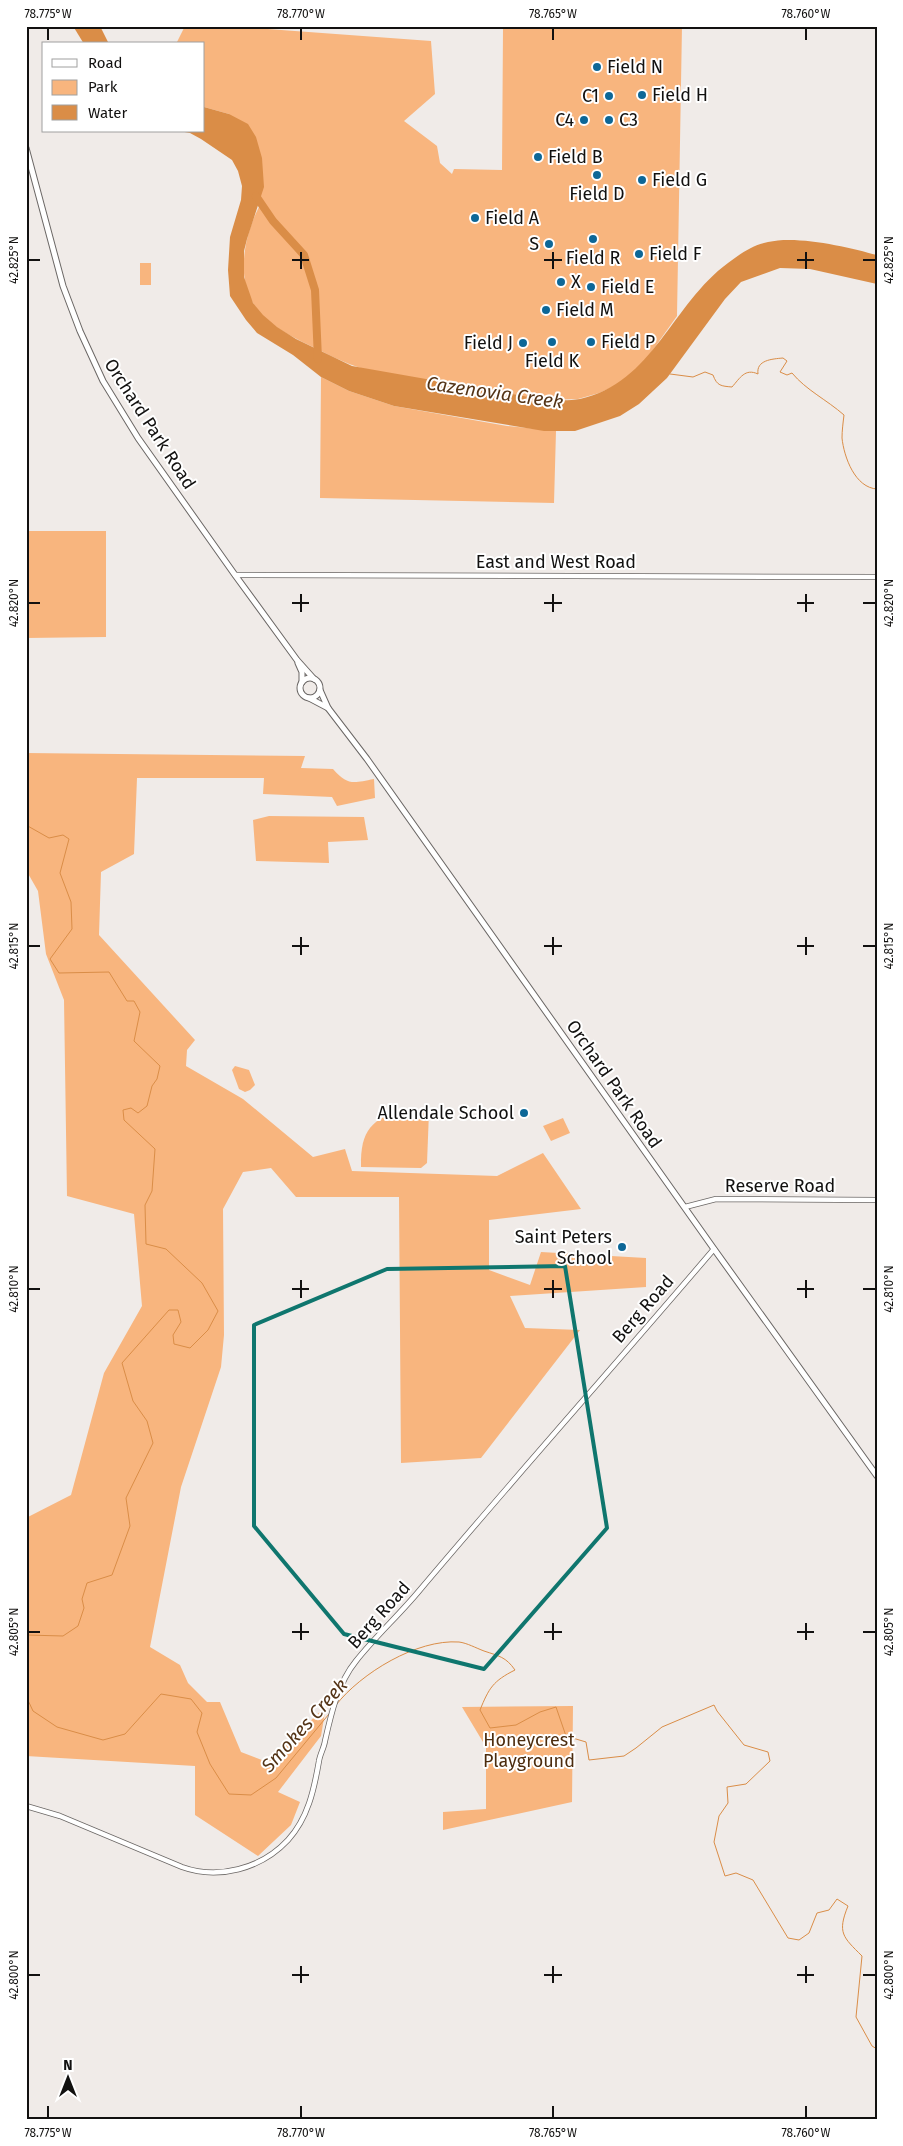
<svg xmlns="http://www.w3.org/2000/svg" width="903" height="2146" font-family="'Fira Sans',sans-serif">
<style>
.green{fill:#f8b57e}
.water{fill:#da8d47}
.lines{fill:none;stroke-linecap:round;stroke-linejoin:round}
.stream{stroke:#da8d47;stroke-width:1}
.river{stroke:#da8d47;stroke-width:8}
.tertiary-casing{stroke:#6b6765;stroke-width:6}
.secondary-casing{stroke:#6b6765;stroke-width:7}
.tertiary{stroke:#fff;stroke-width:4.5}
.secondary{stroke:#fff;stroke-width:5}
.marked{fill:none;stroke:#0f766e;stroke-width:4;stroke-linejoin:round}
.ticks{fill:none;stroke:#121110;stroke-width:2}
.poi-dot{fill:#0d6797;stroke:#fff;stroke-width:2}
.labels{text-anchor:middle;stroke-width:4;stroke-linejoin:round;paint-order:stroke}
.poi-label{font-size:18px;fill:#121110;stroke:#fff;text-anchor:start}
.street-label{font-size:18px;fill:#121110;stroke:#fff}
.park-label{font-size:18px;fill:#4c2c0e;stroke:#fff}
.water-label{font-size:19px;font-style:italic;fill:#543417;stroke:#fff}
.neatline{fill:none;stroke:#121110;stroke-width:2}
.ticks-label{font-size:12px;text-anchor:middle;fill:#121110}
</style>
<rect width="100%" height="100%" fill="#f0ebe8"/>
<g class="green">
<path d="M 185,26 L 225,26 L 431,41 L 435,94 L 404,121 L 437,146 L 440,163 L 452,174 L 454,169 L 502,170 L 503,29 L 520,26 L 682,26 L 677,316 L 645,361 L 631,375 L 617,385 L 599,393 L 578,399 L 546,400 L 371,371 C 351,366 333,357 315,348 C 293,337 266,325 253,303 C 236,275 245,234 259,207 L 229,114 L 204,107 L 204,44 L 176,44 Z"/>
<rect x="140" y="263" width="11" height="22"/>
<path d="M 321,377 L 349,391 L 394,406 L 507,426 L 556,431 L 554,503 L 320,498 Z"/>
<path d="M 26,531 L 106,531 L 106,637 L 26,638 Z"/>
<path d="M 26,753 L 305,756 L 301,768 L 333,769 C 348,786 353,783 374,779 L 375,798 L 337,806 L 332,797 L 263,794 L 264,778 L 137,778 L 134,854 L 101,872 L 99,935 L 195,1040 L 187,1050 L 186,1066 L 243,1099 L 313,1157 L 345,1149 L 352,1171 L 497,1176 L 543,1153 L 581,1209 L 489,1220 L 489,1270 L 530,1285 L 541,1252 L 646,1258 L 646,1287 L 510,1296 L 525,1328 L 580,1330 L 481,1458 L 401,1463 L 399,1197 L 296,1197 L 271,1168 L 243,1172 L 223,1209 L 224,1335 L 221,1367 L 181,1487 L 150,1647 L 180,1665 L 188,1683 L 207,1702 L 220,1702 L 241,1752 L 267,1762 L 326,1706 L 321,1736 L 278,1792 L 300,1802 L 291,1825 L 258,1856 L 195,1815 L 195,1766 L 26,1756 L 26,1518 L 71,1495 L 104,1373 L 142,1306 L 134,1214 L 67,1196 L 64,1000 L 46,954 L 38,891 L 26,870 Z"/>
<path d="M 269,816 L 364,817 L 368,840 L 328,842 L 329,863 L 256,861 L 253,820 Z"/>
<path d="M 235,1066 L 249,1070 L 255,1085 L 250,1090 L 245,1092 L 239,1089 L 232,1070 Z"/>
<path d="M 406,1109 L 429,1112 L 427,1163 L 421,1168 L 361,1167 C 360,1130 372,1118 406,1109 Z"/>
<path d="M 563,1118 L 570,1133 L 551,1141 L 543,1126 Z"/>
<path d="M 573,1706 L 572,1802 L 443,1830 L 443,1812 L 486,1809 L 486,1747 L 462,1707 Z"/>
</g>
<g class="water">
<path d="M 73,26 L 100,26 L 109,44 L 84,44 Z"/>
<path d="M 204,107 L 229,114 L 248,124 L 256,137 L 262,158 L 264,187 L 247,239 L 244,251 L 244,277 L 253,303 L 263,315 L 277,327 L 296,339 L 352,366 L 546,400 C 557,400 569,401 580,399 C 653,383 672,304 728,263 C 740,254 752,245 768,242 C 797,235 848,247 877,255 L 877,284 L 810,269 L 780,268 L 741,282 L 725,299 L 667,378 L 639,404 L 620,416 L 575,431 L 544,431 L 394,406 L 349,391 L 321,377 L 293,355 L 257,333 L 246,320 L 230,296 L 228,270 L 230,237 L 241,200 L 242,186 L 238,171 L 232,160 L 201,139 L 190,133 L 179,131 L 204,131 Z"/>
</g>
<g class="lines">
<g class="stream">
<path d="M 670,374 L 693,377 L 705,372 L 713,375 C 717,386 721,386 732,387 C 740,378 745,368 758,374 C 756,360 772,359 783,358 L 787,361 L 780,372 L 787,375 L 792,373 C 806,390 827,400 844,415 C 843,423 842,431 842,438 C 844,457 855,488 877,489"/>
<path d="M 26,825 L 49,838 L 63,835 L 69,839 L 60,873 L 71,902 L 72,929 L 50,959 L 59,973 L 109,972 L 127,1001 L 134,1001 L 140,1012 L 134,1041 L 160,1066 L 157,1079 L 152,1086 L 147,1106 L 138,1113 L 131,1108 L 123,1110 L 124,1120 L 155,1149 L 152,1191 L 145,1205 L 146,1244 L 166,1249 L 202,1283 L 218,1311 L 208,1330 L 190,1348 L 174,1344 L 173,1335 L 181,1322 L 178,1310 L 169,1310 L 122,1363 L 133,1401 L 147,1421 L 153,1443 L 126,1498 L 130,1526 L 112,1575 L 87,1583 L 82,1599 L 84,1608 L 78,1626 L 63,1636 L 26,1635"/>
<path d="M 26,1696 L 33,1711 L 57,1727 L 103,1740 L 125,1734 L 161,1694 L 191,1699 L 202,1713 L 197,1732 L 210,1764 L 229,1794 L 251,1795 L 276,1778 L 329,1714"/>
<path d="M 336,1705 C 361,1673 417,1639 459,1642 C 467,1643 476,1648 484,1651 C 499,1656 506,1657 515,1670 C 493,1681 489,1688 480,1710 L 490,1728 L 516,1725 L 540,1712 L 556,1707 L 566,1736 L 586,1742 L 589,1760 L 624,1756 L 636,1748 L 662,1727 L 714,1705 L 717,1711 L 744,1745 L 768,1752 L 770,1761 L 746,1784 L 727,1787 L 728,1803 L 719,1816 L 714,1842 L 725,1876 L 736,1873 L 753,1880 L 788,1938 L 799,1940 L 809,1933 L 817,1913 L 829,1910 L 837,1899 L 848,1906 C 837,1933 843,1937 862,1956 L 856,2017 L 872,2046 L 877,2049"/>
</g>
<path class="river" d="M 256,196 L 273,221 L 304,255 L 315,290 L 318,359"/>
<defs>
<g id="tertiary">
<path d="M 235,575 L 877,577"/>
<path d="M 685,1207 L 716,1199 L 877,1200"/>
<path d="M 26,1806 L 60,1816 L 182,1867 C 218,1880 261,1869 288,1840 C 308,1818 314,1790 319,1761 C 320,1754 324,1748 325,1741 C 331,1714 338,1683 356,1661 C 375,1637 399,1615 419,1591 C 516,1476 616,1364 714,1249"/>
</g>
<g id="secondary">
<path d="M 26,148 L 63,286 L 80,331 L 103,381 L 138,438 L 235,575 L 297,660 L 314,679"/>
<path d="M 298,663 L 302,672 L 302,682"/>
<circle cx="310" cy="688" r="10"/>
<path d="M 320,690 L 328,708 L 367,759 L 714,1249 L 877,1476"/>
<path d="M 309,698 L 328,708"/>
</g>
</defs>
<use href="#tertiary" class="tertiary-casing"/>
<use href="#secondary" class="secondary-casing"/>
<use href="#tertiary" class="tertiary"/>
<use href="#secondary" class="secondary"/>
</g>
<path class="marked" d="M 565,1266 L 607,1528 L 484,1669 L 344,1634 L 254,1526 L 254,1325 L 387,1269 Z"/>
<path class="ticks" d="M 48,28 L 48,40M 301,28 L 301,40M 553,28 L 553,40M 806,28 L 806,40M 301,252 L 301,269M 553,252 L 553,269M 806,252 L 806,269M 28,260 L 40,260M 292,260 L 309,260M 544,260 L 562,260M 797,260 L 814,260M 863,260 L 876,260M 301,594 L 301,612M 553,594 L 553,612M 806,594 L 806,612M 28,603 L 40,603M 292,603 L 309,603M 544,603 L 562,603M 797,603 L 814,603M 863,603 L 876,603M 301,937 L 301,955M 553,937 L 553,955M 806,937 L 806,955M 28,946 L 40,946M 292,946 L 309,946M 544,946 L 562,946M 797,946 L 814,946M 863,946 L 876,946M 301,1280 L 301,1298M 553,1280 L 553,1298M 806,1280 L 806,1298M 28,1289 L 40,1289M 292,1289 L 309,1289M 544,1289 L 562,1289M 797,1289 L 814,1289M 863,1289 L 876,1289M 301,1623 L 301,1640M 553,1623 L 553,1640M 806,1623 L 806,1640M 28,1632 L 40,1632M 292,1632 L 309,1632M 544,1632 L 562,1632M 797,1632 L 814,1632M 863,1632 L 876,1632M 301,1966 L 301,1983M 553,1966 L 553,1983M 806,1966 L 806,1983M 28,1975 L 40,1975M 292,1975 L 309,1975M 544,1975 L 562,1975M 797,1975 L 814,1975M 863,1975 L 876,1975M 48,2106 L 48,2118M 301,2106 L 301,2118M 553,2106 L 553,2118M 806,2106 L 806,2118"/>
<g class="poi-dot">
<circle cx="597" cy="67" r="5"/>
<circle cx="642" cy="95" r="5"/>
<circle cx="609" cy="96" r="5"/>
<circle cx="584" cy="120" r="5"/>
<circle cx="609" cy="120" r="5"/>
<circle cx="538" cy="157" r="5"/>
<circle cx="597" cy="175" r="5"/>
<circle cx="642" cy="180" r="5"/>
<circle cx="475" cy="218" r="5"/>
<circle cx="593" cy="239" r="5"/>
<circle cx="549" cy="244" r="5"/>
<circle cx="639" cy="254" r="5"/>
<circle cx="561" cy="282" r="5"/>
<circle cx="591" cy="287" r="5"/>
<circle cx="546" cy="310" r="5"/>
<circle cx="552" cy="342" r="5"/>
<circle cx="591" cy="342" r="5"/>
<circle cx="523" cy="343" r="5"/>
<circle cx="524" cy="1113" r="5"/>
<circle cx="622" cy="1247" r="5"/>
</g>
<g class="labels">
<g class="poi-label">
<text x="607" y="73">Field N</text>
<text x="652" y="101">Field H</text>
<text x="599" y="102" text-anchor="end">C1</text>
<text x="574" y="126" text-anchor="end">C4</text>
<text x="619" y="126">C3</text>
<text x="548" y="163">Field B</text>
<text x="652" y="186">Field G</text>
<text x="597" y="200" text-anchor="middle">Field D</text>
<text x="485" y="224">Field A</text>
<text x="539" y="250" text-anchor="end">S</text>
<text x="649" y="260">Field F</text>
<text x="593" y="264" text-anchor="middle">Field R</text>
<text x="571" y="288">X</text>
<text x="601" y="293">Field E</text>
<text x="556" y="316">Field M</text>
<text x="601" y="348">Field P</text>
<text x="513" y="349" text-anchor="end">Field J</text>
<text x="552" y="367" text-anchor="middle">Field K</text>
<text x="514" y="1119" text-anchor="end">Allendale School</text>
<text x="612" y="1243" text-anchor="end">Saint Peters<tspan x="612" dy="21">School</tspan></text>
</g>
<g class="street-label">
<text transform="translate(150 424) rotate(57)" y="6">Orchard Park Road</text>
<text x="556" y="568">East and West Road</text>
<text transform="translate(614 1084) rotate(55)" y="6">Orchard Park Road</text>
<text x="780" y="1192">Reserve Road</text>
<text transform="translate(643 1309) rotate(-49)" y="6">Berg Road</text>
<text transform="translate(379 1615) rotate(-48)" y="6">Berg Road</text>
</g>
<g class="park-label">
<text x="529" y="1746">Honeycrest<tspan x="529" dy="21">Playground</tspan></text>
</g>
<g class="water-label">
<text transform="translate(495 392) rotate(8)" y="7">Cazenovia Creek</text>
<text transform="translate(304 1725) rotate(-48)" y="7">Smokes Creek</text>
</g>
</g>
<rect width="903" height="2146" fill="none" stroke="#ffffff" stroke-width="55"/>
<rect x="42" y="42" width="162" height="90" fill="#ffffff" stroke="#a0a09f"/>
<rect x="52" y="59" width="25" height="8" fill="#ffffff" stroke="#a0a09f"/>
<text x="88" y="68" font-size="15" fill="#121110">Road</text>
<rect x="52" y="80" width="25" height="15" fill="#f8b57e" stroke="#a0a09f"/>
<text x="88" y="92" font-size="15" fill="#121110">Park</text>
<rect x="52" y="105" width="25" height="15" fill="#da8d47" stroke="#a0a09f"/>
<text x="88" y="118" font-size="15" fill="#121110">Water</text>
<g transform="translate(68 2078)" stroke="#ffffff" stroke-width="4" paint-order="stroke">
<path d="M0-4L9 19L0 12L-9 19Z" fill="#121110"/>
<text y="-8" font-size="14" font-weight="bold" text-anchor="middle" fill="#121110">N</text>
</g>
<rect x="28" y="28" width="848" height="2090" class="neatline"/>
<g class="ticks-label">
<text x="48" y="18">78.775°W</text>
<text x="301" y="18">78.770°W</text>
<text x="553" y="18">78.765°W</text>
<text x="806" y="18">78.760°W</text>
<text transform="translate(14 260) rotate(-90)" y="4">42.825°N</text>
<text transform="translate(889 260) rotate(-90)" y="4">42.825°N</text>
<text transform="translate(14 603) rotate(-90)" y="4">42.820°N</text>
<text transform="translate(889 603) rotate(-90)" y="4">42.820°N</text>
<text transform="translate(14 946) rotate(-90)" y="4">42.815°N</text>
<text transform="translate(889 946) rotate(-90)" y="4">42.815°N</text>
<text transform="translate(14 1289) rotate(-90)" y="4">42.810°N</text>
<text transform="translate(889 1289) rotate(-90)" y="4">42.810°N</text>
<text transform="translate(14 1632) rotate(-90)" y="4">42.805°N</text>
<text transform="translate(889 1632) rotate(-90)" y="4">42.805°N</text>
<text transform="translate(14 1975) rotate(-90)" y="4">42.800°N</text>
<text transform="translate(889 1975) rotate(-90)" y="4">42.800°N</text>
<text x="48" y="2137">78.775°W</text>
<text x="301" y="2137">78.770°W</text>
<text x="553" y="2137">78.765°W</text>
<text x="806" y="2137">78.760°W</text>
</g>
</svg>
